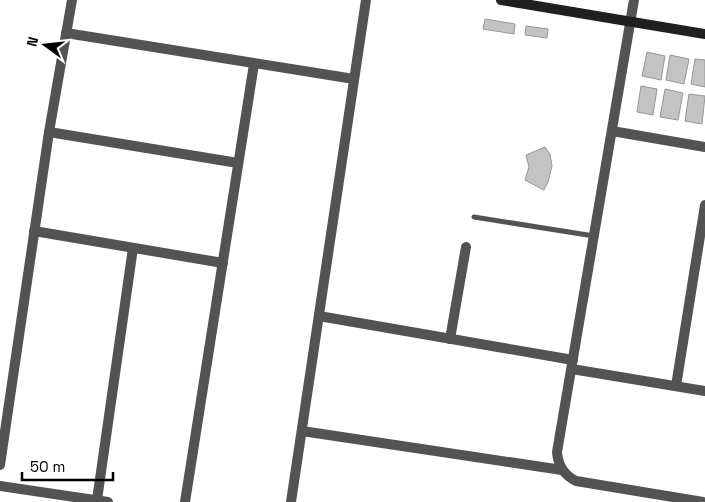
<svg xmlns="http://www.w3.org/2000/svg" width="705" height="502" font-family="'Space Grotesk',sans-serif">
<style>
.building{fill:#c3c3c3;stroke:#979797}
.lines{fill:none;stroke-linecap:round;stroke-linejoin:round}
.lane{stroke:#535353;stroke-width:5}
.street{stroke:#535353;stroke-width:10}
.secondary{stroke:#202020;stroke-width:10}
</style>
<rect width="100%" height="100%" fill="#fff"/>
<g class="building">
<path d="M 485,19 L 515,24 L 514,34 L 483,29 Z"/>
<path d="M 526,26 L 548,29 L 547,38 L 525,35 Z"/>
<path d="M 647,52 L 665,56 L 661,80 L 642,76 Z"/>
<path d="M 670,55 L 689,59 L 684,84 L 666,80 Z"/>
<path d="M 695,59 L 705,60 L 705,87 L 691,84 Z"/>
<path d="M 641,86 L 657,89 L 653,115 L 637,112 Z"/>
<path d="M 665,89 L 683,93 L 678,120 L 660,117 Z"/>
<path d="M 689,94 L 705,96 L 702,124 L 685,121 Z"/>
<path d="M 545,147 L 550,154 L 552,166 L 548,182 L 544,190 L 525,180 L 529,167 L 526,155 Z"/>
</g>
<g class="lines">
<path class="lane" d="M 474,217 L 594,236"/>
<g class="street">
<path d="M 634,0 L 557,452 C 558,466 564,475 576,481 L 703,502"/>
<path d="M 66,33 L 354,79"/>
<path d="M 612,131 L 705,147"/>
<path d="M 49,132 L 238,163"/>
<path d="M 34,231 L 223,263"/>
<path d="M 319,316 L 573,360"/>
<path d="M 450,339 L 466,247"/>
<path d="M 572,369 L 705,391"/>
<path d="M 676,386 L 705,205"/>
<path d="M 302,431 L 562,470"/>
<path d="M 0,465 L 49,132 L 72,0"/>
<path d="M 0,486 L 108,502"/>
<path d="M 97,500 L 133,248"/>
<path d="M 185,502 L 254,64"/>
<path d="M 291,502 L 366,0"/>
</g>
<path class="secondary" d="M 501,0 L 705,34"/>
</g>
<g transform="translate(45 45) rotate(285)" stroke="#ffffff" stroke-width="4" paint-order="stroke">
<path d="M0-4L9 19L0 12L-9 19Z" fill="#000000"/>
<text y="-8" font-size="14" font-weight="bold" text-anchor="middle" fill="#000000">N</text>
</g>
<path d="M22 472v8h91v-8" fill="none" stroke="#000000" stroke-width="2.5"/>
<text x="30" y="472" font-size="15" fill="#000000" stroke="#ffffff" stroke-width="4" paint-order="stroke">50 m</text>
</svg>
